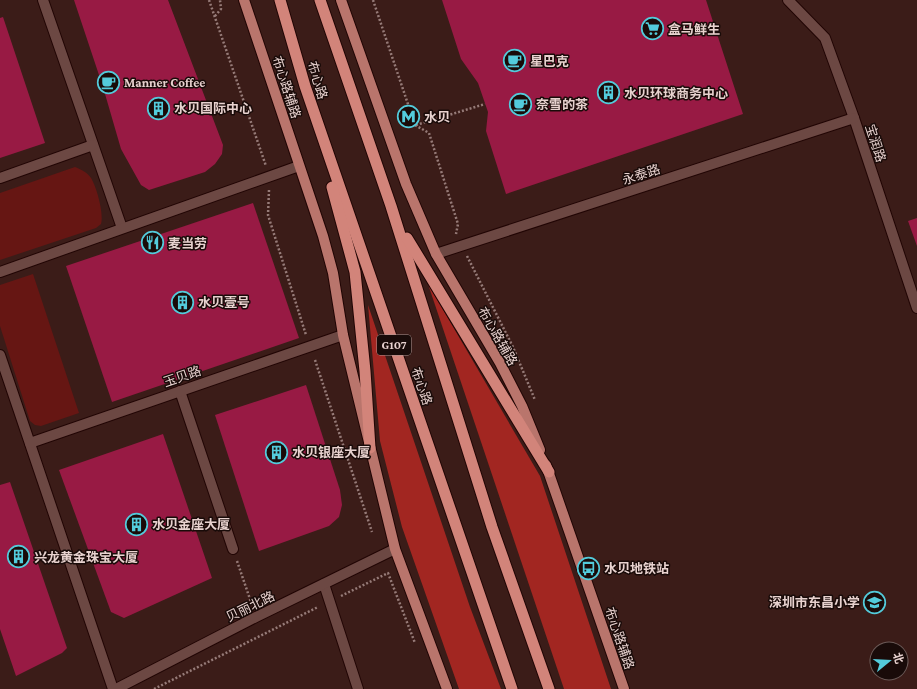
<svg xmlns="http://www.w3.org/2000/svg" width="917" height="689" font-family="'Crimson Pro','Noto Sans SC',serif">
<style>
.green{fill:#661613}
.forest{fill:#a22621}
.building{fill:#981a44}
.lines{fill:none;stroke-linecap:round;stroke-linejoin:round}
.minor-casing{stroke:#210504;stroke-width:12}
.tertiary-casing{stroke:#210504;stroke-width:12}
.primary-casing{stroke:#210504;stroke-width:12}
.trunk-casing{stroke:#210504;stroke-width:13}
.path{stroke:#967b78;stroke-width:2.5;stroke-dasharray:2 2;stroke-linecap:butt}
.minor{stroke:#6c4843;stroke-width:10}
.tertiary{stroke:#6c4843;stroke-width:10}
.primary{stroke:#b9756c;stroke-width:10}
.trunk{stroke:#d2847a;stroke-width:11}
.labels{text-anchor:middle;stroke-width:3;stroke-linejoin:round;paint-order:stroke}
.shield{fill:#190b09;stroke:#aa9694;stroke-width:1}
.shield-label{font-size:12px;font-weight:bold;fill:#e8d2cf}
.poi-label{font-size:13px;font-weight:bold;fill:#e8d2cf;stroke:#190b09;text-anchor:start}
.street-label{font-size:13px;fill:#e8d2cf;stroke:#190b09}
</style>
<rect width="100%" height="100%" fill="#3b1c18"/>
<g class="green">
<path d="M 75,167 C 82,170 87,172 91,178 C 97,188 104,214 101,224 L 96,228 L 0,260 L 0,193 Z"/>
<path d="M 33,274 L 79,413 L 41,426 L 35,425 L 30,421 L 0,326 L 0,285 Z"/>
</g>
<g class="forest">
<path d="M 428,284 L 540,476 L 611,689 L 564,689 Z"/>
<path d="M 368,305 L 470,607 L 501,689 L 459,689 L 402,527 L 380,441 Z"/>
</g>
<g class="building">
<path d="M 74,0 L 168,0 L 223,145 L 222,154 L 215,164 L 205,172 L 149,190 L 141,185 L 121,149 L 103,87 Z"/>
<path d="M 442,0 L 706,0 L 743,114 L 506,194 L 486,131 L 488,112 L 478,83 L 461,59 Z"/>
<path d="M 3,17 L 45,143 L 0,158 L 0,18 Z"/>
<path d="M 253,203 L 299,338 L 112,402 L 66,266 Z"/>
<path d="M 917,218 L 917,246 L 908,221 Z"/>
<path d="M 306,385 L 340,490 L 342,505 L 339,517 L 329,526 L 259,551 L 215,415 Z"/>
<path d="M 163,434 L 212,578 L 124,618 L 111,612 L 59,470 Z"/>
<path d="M 10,482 L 67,648 L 62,653 L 16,676 L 0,629 L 0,485 Z"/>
</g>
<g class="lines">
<defs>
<g id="minor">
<path d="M 43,0 L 122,228"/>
<path d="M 0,178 L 93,145"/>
<path d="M 0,272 L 299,166"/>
<path d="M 0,355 L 113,689"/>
<path d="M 180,391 L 233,549"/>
<path d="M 30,443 L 343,335"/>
<path d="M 324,584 L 358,689"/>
</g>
<g id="tertiary">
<path d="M 788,0 L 825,38 L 854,118 L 917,308"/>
<path d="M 436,254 L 854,118"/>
<path d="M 116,689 L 256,617 L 395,549"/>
</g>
<g id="primary">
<path d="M 244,0 L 323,236 L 333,273 L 343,335 L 395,549 L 447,689"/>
<path d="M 341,0 L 406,184 L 436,254 L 500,363 L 522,406 L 540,450"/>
<path d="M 546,465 L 624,689"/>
</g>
<g id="trunk">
<path d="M 280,0 L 305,86 L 512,689"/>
<path d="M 320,0 L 391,206 L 492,527 L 549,689"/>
<path d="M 332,187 L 355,272 L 365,371 L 370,448"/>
<path d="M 407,238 L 549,472"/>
</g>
</defs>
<use href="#minor" class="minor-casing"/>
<use href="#tertiary" class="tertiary-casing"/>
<use href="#primary" class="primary-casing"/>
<use href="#trunk" class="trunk-casing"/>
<g class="path">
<path d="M 209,0 L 266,166"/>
<path d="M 373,0 L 415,125 L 429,133 L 458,224 L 456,234"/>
<path d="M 215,16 L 221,9 L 220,0"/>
<path d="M 416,125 L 485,104"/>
<path d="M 269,190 L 268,215 L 306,335"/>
<path d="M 467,256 L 513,347 L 535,400"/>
<path d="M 315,360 L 372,532"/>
<path d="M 237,561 L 252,605"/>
<path d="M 341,596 L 388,573 L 415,643"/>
<path d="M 154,689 L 318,607"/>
</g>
<use href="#minor" class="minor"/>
<use href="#tertiary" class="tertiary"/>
<use href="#primary" class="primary"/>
<use href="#trunk" class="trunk"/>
</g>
<defs>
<symbol id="supermarket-ring" viewBox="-11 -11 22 22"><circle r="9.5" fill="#190b09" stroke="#53cbdb" stroke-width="1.5"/><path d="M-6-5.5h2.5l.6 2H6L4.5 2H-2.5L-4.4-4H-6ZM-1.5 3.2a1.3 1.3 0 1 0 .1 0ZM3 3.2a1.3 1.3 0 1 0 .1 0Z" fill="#53cbdb"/></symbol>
<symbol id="cafe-ring" viewBox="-11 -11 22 22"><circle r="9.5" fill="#190b09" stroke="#53cbdb" stroke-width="1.5"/><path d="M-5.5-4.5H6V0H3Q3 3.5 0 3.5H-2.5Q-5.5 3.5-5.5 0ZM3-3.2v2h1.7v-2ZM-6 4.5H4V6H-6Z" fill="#53cbdb"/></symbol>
<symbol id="building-ring" viewBox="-11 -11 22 22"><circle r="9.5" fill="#190b09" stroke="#53cbdb" stroke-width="1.5"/><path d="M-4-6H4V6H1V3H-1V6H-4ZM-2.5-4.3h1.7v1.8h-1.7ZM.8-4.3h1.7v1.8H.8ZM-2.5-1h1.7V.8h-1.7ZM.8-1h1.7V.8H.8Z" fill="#53cbdb"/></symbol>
<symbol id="metro-ring" viewBox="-11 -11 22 22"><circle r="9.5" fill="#190b09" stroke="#53cbdb" stroke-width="1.5"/><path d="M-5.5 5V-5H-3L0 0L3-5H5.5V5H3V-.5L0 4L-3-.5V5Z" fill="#53cbdb"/></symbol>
<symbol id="restaurant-ring" viewBox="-11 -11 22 22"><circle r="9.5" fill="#190b09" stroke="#53cbdb" stroke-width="1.5"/><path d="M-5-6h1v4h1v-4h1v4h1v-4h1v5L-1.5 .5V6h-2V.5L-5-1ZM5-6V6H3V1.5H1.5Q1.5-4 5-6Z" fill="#53cbdb"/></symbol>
<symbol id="bus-ring" viewBox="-11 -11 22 22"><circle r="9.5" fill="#190b09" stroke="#53cbdb" stroke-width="1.5"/><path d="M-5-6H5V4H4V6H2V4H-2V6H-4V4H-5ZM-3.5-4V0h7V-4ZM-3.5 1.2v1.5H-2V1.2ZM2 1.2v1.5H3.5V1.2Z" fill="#53cbdb"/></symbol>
<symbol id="school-ring" viewBox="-11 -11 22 22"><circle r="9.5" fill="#190b09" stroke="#53cbdb" stroke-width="1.5"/><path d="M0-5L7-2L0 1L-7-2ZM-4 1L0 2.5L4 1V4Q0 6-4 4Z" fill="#53cbdb"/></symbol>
</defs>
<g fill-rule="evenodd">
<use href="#supermarket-ring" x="640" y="16" width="25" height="25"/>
<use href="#cafe-ring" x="502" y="48" width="25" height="25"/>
<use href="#cafe-ring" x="96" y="70" width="25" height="25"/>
<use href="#building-ring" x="596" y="80" width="25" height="25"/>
<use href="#cafe-ring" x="508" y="92" width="25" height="25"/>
<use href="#building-ring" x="146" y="96" width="25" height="25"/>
<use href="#metro-ring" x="396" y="104" width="25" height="25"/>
<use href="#restaurant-ring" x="140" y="230" width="25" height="25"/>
<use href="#building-ring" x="170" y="290" width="25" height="25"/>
<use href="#building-ring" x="264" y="440" width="25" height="25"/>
<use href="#building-ring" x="124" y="512" width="25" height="25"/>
<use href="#building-ring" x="6" y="544" width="25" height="25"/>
<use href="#bus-ring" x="576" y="556" width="25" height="25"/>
<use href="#school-ring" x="862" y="590" width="25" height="25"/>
</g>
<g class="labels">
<rect class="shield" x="377" y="335" width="34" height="20" rx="3"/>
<g class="shield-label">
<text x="394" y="349">G107</text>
</g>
<g class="poi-label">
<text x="668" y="34">盒马鲜生</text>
<text x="530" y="66">星巴克</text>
<text x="124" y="87">Manner Coffee</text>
<text x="624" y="98">水贝环球商务中心</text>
<text x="536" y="109">奈雪的茶</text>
<text x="174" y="113">水贝国际中心</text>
<text x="424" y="122">水贝</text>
<text x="168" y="248">麦当劳</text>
<text x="198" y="307">水贝壹号</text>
<text x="292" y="457">水贝银座大厦</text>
<text x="152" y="529">水贝金座大厦</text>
<text x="34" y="562">兴龙黄金珠宝大厦</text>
<text x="604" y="573">水贝地铁站</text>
<text x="860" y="607" text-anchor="end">深圳市东昌小学</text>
</g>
<g class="street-label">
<text transform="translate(318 80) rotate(73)" y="5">布心路</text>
<text transform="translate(287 87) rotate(72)" y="5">布心路辅路</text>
<text transform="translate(876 143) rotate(72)" y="5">宝润路</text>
<text transform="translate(641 174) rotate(-18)" y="5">永泰路</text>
<text transform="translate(498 336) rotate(60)" y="5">布心路辅路</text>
<text transform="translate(182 376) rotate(-19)" y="5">玉贝路</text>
<text transform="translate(422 386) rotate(71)" y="5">布心路</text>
<text transform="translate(250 606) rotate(-26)" y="5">贝丽北路</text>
<text transform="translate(620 638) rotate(71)" y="5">布心路辅路</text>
</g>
</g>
<g transform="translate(889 661) rotate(72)"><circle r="19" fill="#190b09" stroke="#6c5b58"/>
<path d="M0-3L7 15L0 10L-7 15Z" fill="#53cbdb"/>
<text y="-6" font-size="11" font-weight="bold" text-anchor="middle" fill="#e8d2cf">北</text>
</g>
</svg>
